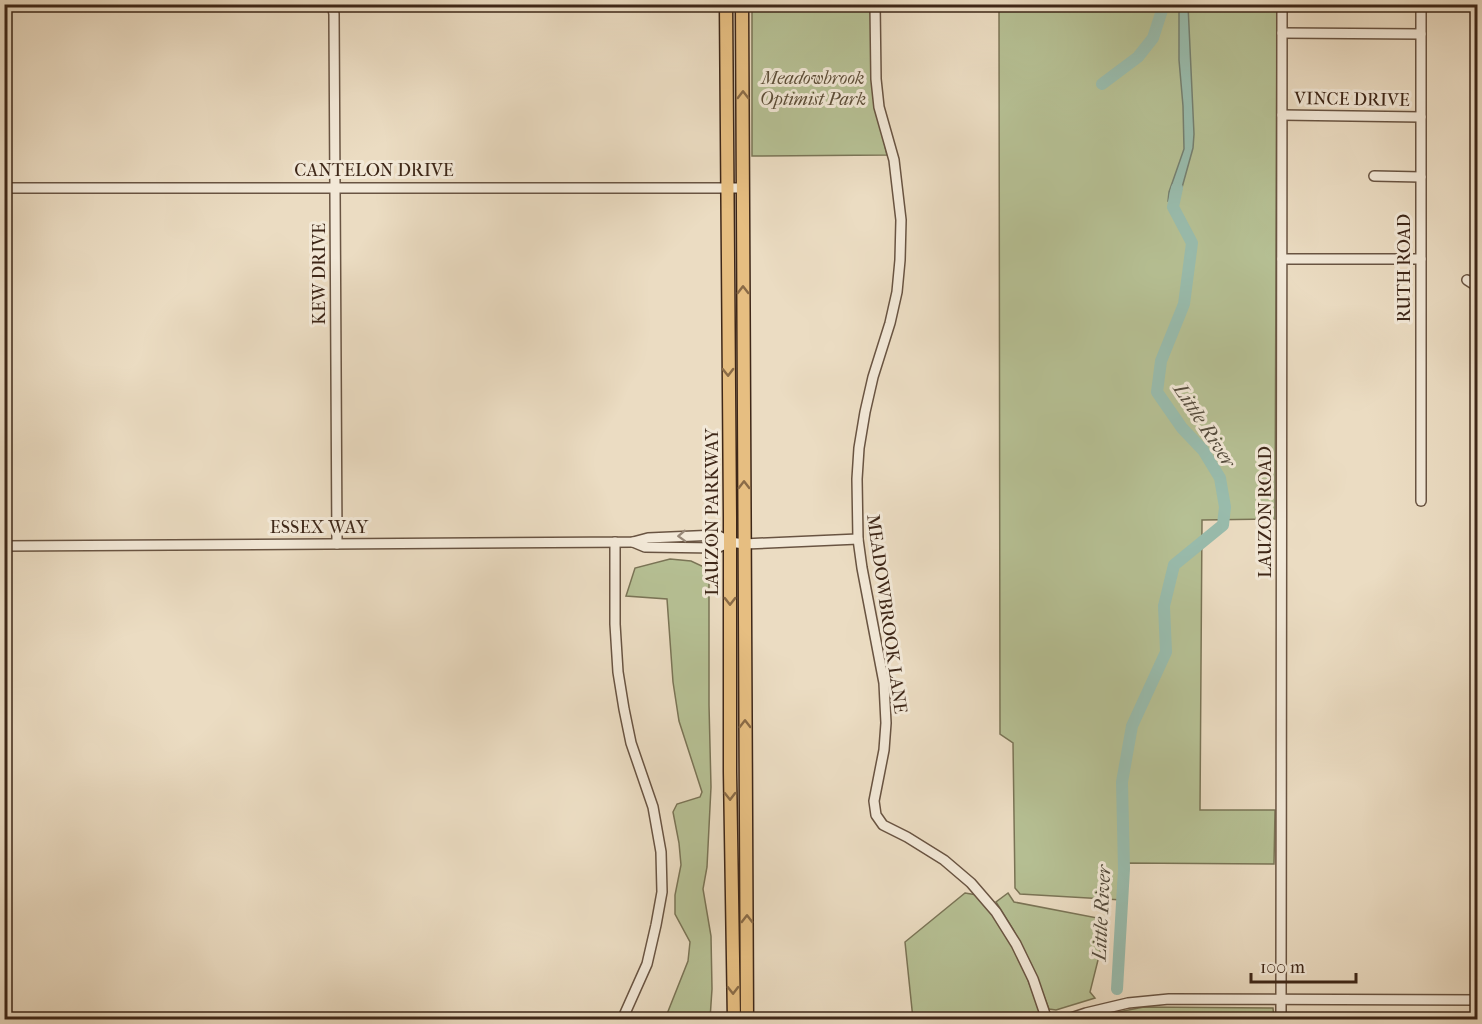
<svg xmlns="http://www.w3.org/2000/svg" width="1482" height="1024" font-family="'IM FELL French Canon',serif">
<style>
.green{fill:#b6c094;stroke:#7a7456;stroke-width:1.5}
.water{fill:#99bcad;stroke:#758071;stroke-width:1.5}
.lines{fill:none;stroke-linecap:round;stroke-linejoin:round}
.river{stroke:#99bcad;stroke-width:12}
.minor-casing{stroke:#695442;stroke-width:12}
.major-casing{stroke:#3e2718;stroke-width:15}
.minor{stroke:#f2e8d7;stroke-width:9}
.major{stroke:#e6be81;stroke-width:12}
.oneway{stroke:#8a6b47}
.oneway2{stroke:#988878}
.labels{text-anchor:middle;stroke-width:6;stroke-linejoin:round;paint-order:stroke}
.park-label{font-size:18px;font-style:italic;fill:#5c4d37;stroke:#f2e8d7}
.street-label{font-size:18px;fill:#3e2718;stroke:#f2e8d7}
.water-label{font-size:20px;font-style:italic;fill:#554c3d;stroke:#f2e8d7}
</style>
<rect width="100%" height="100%" fill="#ebdcc2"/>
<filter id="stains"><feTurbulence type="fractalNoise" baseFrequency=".00333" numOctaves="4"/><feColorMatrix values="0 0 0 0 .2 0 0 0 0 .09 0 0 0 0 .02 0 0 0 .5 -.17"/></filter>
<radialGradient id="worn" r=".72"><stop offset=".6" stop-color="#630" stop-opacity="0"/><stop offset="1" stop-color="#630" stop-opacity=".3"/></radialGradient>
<g class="green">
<path d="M 752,5 L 872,5 L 876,105 L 887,155 L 752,156 Z"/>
<path d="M 999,5 L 1277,5 L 1275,519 L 1202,520 L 1200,810 L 1275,810 L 1274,864 L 1124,863 L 1122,900 L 1020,894 L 1015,888 L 1013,743 L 1000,734 Z"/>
<path d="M 670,559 L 691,561 L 704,567 L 709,579 L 709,705 L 711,787 L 707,867 L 703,889 L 711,936 L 712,989 L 710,1019 L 665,1019 L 688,961 L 690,942 L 675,914 L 675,895 L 681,865 L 679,843 L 673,812 L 677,804 L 700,797 L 702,792 L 679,721 L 673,682 L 667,599 L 626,596 L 635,568 Z"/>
<path d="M 965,893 L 977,895 C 995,916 1012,940 1022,966 C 1029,981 1034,996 1039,1011 L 1038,1017 L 1035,1020 L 913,1019 L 905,942 Z"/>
<path d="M 1008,893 L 1014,902 L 1108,920 L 1090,992 L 1095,998 L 1056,1010 L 1049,1009 L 1032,966 L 1013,929 L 996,902 Z"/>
<path d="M 1144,1007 L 1273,1008 L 1274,1019 L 1088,1019 L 1113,1013 Z"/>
</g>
<path class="water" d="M 1179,5 L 1188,5 L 1194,134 L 1193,148 L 1178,202 L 1168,201 L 1169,192 L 1184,149 L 1183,106 L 1179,60 Z"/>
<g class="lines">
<g class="river">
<path d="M 1102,84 L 1138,57 L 1153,38 L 1164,4"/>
<path d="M 1117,989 L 1124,869 L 1122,782 L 1132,726 L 1166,652 L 1164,606 L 1174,565 L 1223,525 L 1225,507 L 1220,478 L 1203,450 L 1182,428 L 1157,392 L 1161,361 L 1184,304 L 1192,243 L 1173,207 L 1177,188"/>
<path d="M 1108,1020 L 1108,1018"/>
</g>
<defs>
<g id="minor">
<path d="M 332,4 L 334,14 L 337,544"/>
<path d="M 875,4 L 876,79 L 879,107 L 894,160 L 901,220 L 900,260 L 897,292 L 890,323 L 873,377 L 865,412 L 859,448 L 857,479 L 858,539 L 862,568 L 884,683 L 886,723 L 884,750 L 874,801 L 876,815 L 883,825 L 907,837 L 944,860 L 971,883 L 996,912 L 1016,944 L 1033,979 L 1047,1020"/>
<path d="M 1421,4 L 1421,501"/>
<path d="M 1282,33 L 1421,34"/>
<path d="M 1282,115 L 1421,117"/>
<path d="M 1374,176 L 1421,177"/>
<path d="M 4,188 L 743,188"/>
<path d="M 1282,259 L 1421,259"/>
<path d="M 1467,280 L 1478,287"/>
<path d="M 615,542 L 615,624 L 618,672 L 624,709 L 631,743 L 653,807 L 661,852 L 662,892 L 656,925 L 647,964 L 622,1020"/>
<path d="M 633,542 L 645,547 L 717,548 L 730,542"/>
<path d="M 4,546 L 633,542 L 648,538 L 717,535 L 730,542 L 744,544 L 858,539"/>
<path d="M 1065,1020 L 1086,1013 L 1128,1003 L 1169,999 L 1478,1000"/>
<path d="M 1281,1020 L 1282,4"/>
</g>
<g id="major">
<path d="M 726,4 L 730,517 L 730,772 L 734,1020"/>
<path d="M 742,4 L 747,1020"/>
</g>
</defs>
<use href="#minor" class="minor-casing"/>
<use href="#major" class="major-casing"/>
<use href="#minor" class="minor"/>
<use href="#major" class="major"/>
</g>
<defs><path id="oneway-chevron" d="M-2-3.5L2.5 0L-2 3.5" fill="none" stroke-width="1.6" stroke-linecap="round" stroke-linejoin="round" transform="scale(1.5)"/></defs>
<g class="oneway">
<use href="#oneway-chevron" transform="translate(743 95) rotate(-90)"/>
<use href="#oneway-chevron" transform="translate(743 290) rotate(-90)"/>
<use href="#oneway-chevron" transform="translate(728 372) rotate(89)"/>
<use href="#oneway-chevron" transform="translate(744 485) rotate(-90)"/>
<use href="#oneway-chevron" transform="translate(730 601) rotate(90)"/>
<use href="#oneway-chevron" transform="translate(745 724) rotate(-90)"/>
<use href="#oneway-chevron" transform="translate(730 796) rotate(89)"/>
<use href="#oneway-chevron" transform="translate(747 919) rotate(-90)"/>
<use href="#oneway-chevron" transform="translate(733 990) rotate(89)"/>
</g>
<use class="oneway2" href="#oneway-chevron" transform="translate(682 536) rotate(178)"/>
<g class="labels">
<g class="park-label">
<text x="813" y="84">Meadowbrook<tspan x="813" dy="21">Optimist Park</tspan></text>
</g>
<g class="street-label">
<text transform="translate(1352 99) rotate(1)" y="6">VINCE DRIVE</text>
<text x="374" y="176">CANTELON DRIVE</text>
<text transform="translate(1404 268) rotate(-90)" y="6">RUTH ROAD</text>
<text transform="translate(319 274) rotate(-90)" y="6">KEW DRIVE</text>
<text transform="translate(712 512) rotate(-90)" y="6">LAUZON PARKWAY</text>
<text transform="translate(1265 512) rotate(-90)" y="6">LAUZON ROAD</text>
<text x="319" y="533">ESSEX WAY</text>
<text transform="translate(887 614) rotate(82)" y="6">MEADOWBROOK LANE</text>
</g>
<g class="water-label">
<text transform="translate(1205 425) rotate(57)" y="7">Little River</text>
<text transform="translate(1101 913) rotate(-87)" y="7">Little River</text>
</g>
</g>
<rect width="1482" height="1024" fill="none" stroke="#ebdcc2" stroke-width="24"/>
<rect x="6" y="6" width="1470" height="1012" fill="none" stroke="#3e2718" stroke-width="3"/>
<rect x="12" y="12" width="1458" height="1000" fill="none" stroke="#3e2718" stroke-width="1.5"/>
<path d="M1251 973v9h105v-9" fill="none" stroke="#3e2718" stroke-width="3"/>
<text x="1260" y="973" font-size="18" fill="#3e2718" stroke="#f2e8d7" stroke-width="4.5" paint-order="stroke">100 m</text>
<rect width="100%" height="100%" filter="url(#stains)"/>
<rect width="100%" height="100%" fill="url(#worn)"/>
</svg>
